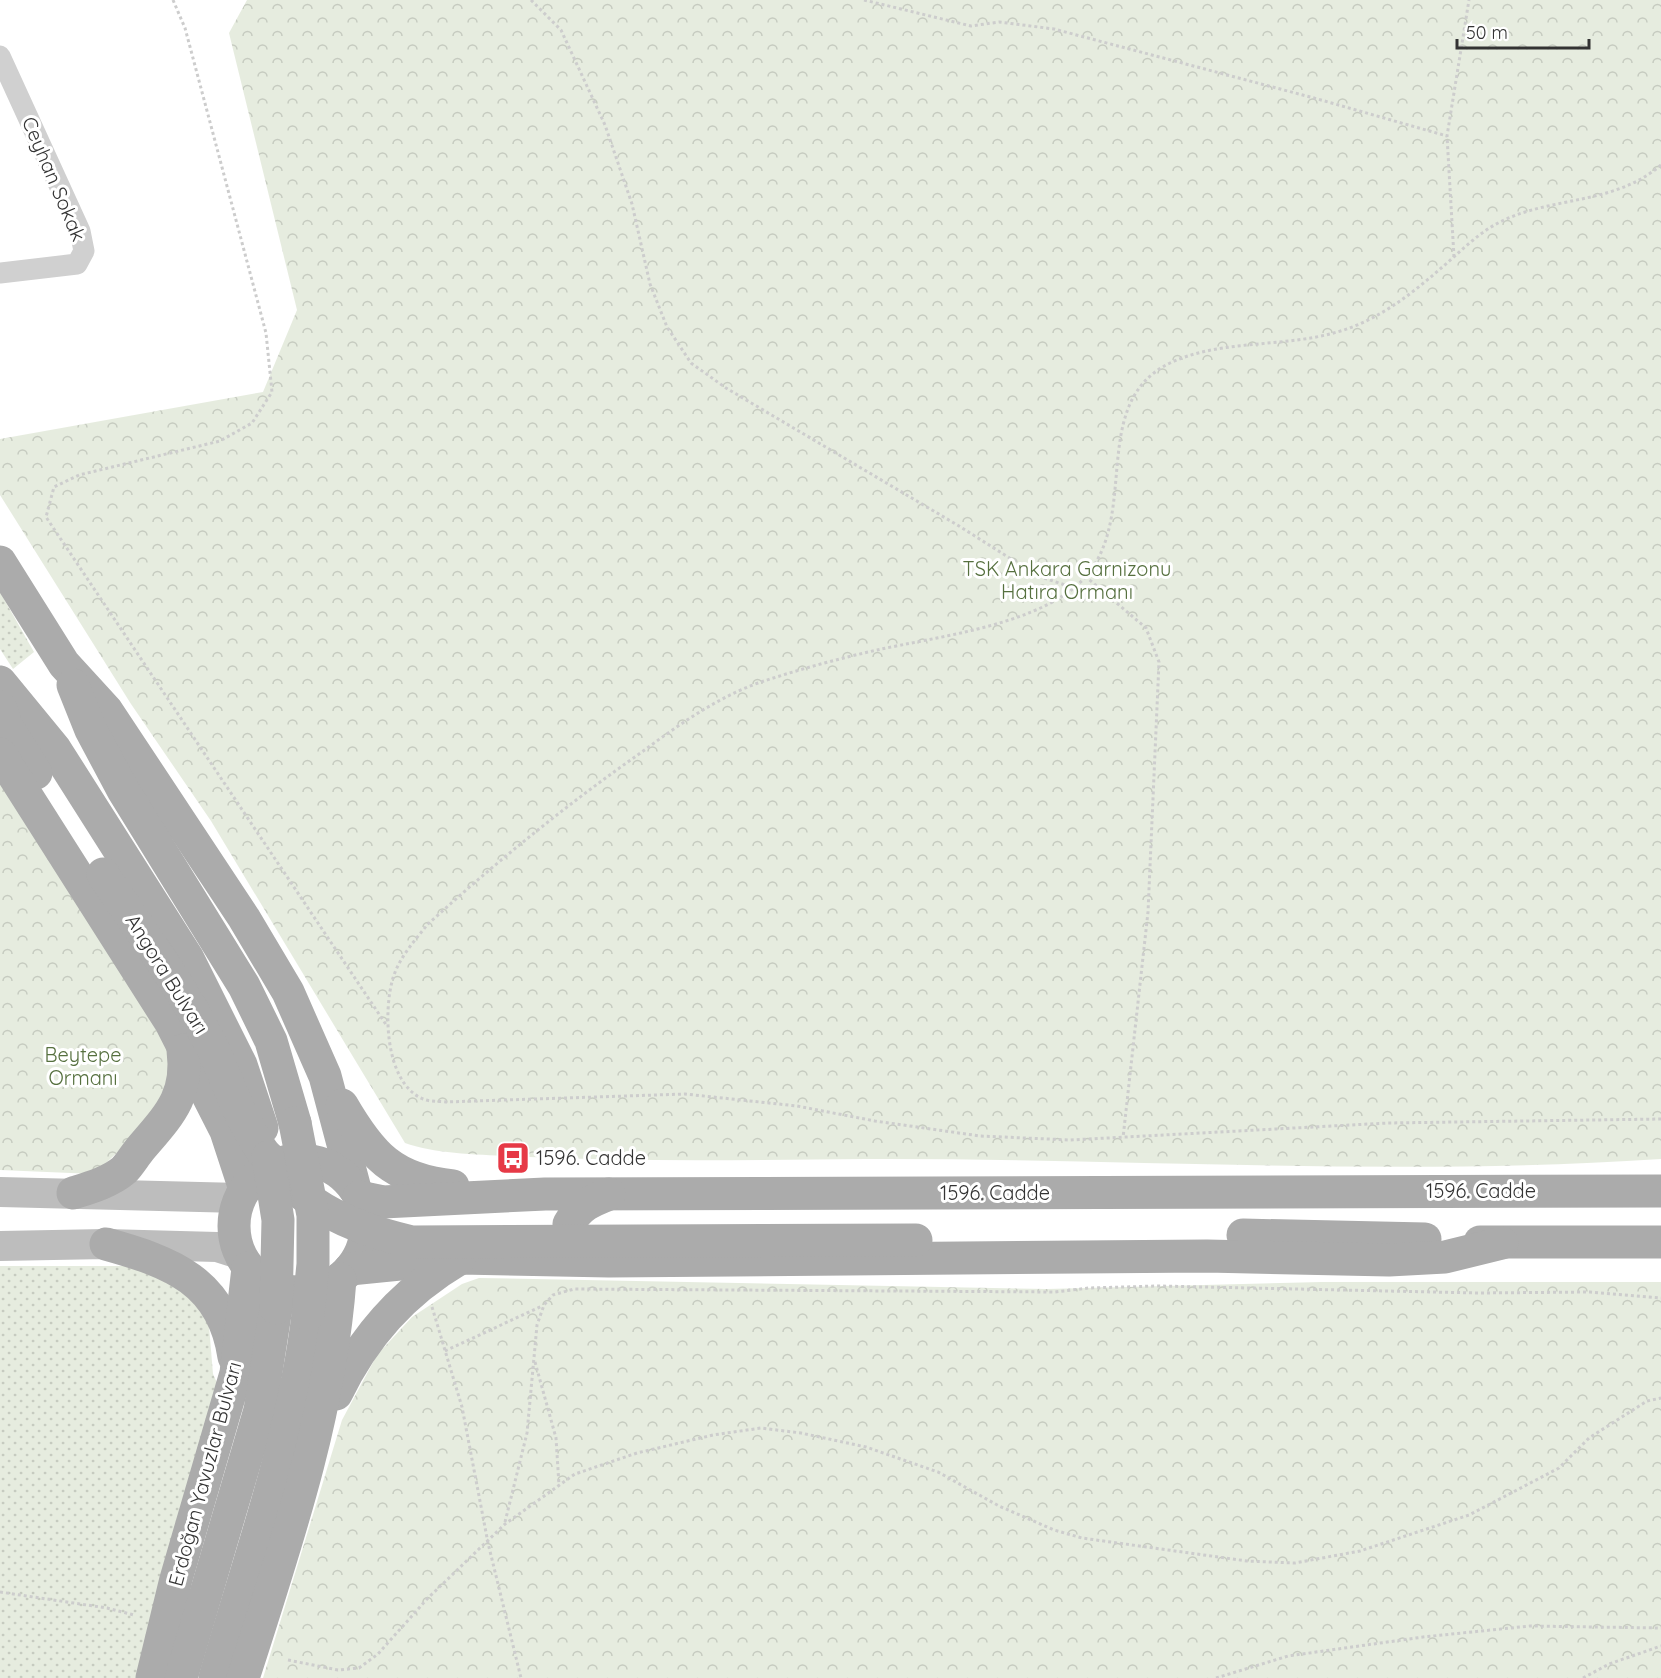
<svg xmlns="http://www.w3.org/2000/svg" width="1661" height="1678" font-family="Quicksand,sans-serif">
<style>
.grass{fill:url(#grass-dots)}
.forest{fill:url(#forest-crowns)}
.lines{fill:none;stroke-linecap:round;stroke-linejoin:round}
.path{stroke:#cdcdcd;stroke-width:3;stroke-dasharray:3 3;stroke-linecap:butt}
.minor{stroke:#d0d0d0;stroke-width:21}
.secondary{stroke:#bdbdbd;stroke-width:30}
.primary{stroke:#ababab;stroke-width:33}
.primary-bridge{stroke:#ababab;stroke-width:33}
.labels{text-anchor:middle;stroke-width:6;stroke-linejoin:round;paint-order:stroke}
.street-label{font-size:20px;fill:#333;stroke:#fff}
.park-label{font-size:20px;fill:#56703f;stroke:#fff}
.poi-label{font-size:20px;fill:#333;stroke:#fff;text-anchor:start}
</style>
<defs>
<pattern id="grass-dots" width="8" height="8" patternUnits="userSpaceOnUse" patternTransform="scale(1.5)"><rect width="8" height="8" fill="#e6ecdf"/><path d="M2 2h.1M6 6h.1" fill="none" stroke="#c6cbc0" stroke-width="1.8" stroke-linecap="round"/></pattern>
<pattern id="forest-crowns" width="20" height="18" patternUnits="userSpaceOnUse" patternTransform="scale(1.5)"><rect width="20" height="18" fill="#e6ecdf"/><path d="M2 6a3 3 0 1 1 6 0M12 15a3 3 0 1 1 6 0" fill="none" stroke="#c6cbc0"/></pattern>
</defs>
<rect width="100%" height="100%" fill="#fff"/>
<g class="grass">
<path d="M 0,592 L 34,652 L 13,669 L 0,649 Z"/>
<path d="M 0,1266 L 126,1266 L 152,1270 L 180,1288 L 200,1310 L 209,1326 L 213,1374 L 218,1385 L 138,1678 L 0,1678 Z"/>
</g>
<g class="forest">
<path d="M 247,0 L 1661,0 L 1661,1159 C 1396,1177 1130,1158 865,1159 C 753,1160 641,1162 530,1157 C 494,1155 437,1155 405,1143 L 211,821 L 131,704 L 0,495 L 0,439 L 263,392 L 297,310 L 229,33 Z"/>
<path d="M 0,780 L 107,946 L 170,1053 L 170,1084 L 161,1101 L 120,1150 L 94,1174 L 0,1170 Z"/>
<path d="M 479,1278 L 1047,1289 L 1321,1282 L 1661,1282 L 1661,1678 L 263,1678 L 342,1420 L 377,1355 L 412,1317 L 462,1284 Z"/>
</g>
<g class="lines">
<g class="path">
<path d="M 173,0 L 185,28 L 266,333 L 272,392 L 252,423 L 220,441 L 79,475 L 54,487 L 46,517 L 387,1026"/>
<path d="M 531,0 L 561,30 L 605,125 L 632,204 L 650,284 L 667,327 L 691,363 L 726,388 L 959,526 L 1038,576 L 1074,588"/>
<path d="M 864,0 L 971,26 L 999,22 L 1054,29 L 1314,98 L 1447,136"/>
<path d="M 1661,165 C 1614,205 1554,196 1502,221 C 1481,231 1464,248 1447,263 C 1414,292 1380,320 1337,332 C 1283,348 1221,339 1170,363 C 1083,405 1147,527 1075,587 C 1028,626 936,637 877,650 C 837,659 797,670 758,683 C 714,699 676,727 639,754 C 565,806 495,863 428,924 C 415,940 399,958 393,978 C 383,1011 385,1083 423,1099 C 430,1102 440,1101 446,1102 L 685,1094 L 797,1106 L 875,1121 L 980,1136 L 1070,1140 L 1388,1123 L 1661,1119"/>
<path d="M 1454,257 L 1447,136 L 1469,0"/>
<path d="M 1085,576 L 1146,628 L 1159,662 L 1148,912 L 1123,1138"/>
<path d="M 432,1307 L 462,1407 L 488,1543 L 521,1678"/>
<path d="M 445,1351 L 542,1306"/>
<path d="M 535,1362 L 556,1438 L 559,1485"/>
<path d="M 505,1522 L 527,1433 L 537,1325 L 544,1305 L 553,1295 L 574,1289 L 1055,1292 L 1089,1288 L 1158,1286 L 1479,1293 L 1590,1292 L 1661,1298"/>
<path d="M 0,1592 L 107,1608 L 134,1615"/>
<path d="M 288,1660 L 338,1670 L 359,1668 L 378,1654 L 427,1599 L 505,1524 L 575,1474 L 637,1453 L 713,1435 L 761,1428 L 801,1433 L 866,1447 L 938,1472 L 999,1506 L 1054,1530 L 1082,1538 L 1247,1561 L 1295,1563 L 1360,1551 L 1469,1515 L 1559,1468 L 1589,1438 L 1647,1401 L 1661,1398"/>
<path d="M 1216,1678 L 1288,1656 L 1423,1637 L 1530,1626 L 1661,1628"/>
<path d="M 1583,1678 L 1609,1664 L 1661,1646"/>
</g>
<path class="minor" d="M 0,56 L 80,231 L 84,251 L 77,264 L 0,273"/>
<g class="secondary">
<path d="M 0,1192 L 240,1198"/>
<path d="M 0,1246 L 106,1244 L 217,1247 L 239,1254"/>
</g>
<g class="primary">
<path d="M 0,562 L 64,664 L 107,711 L 244,918 L 288,992 L 325,1076 L 355,1189"/>
<path d="M 0,682 L 55,749 L 187,957 L 241,1065 L 262,1128"/>
<path d="M 73,685 L 91,730 L 123,790 L 244,986 L 271,1041 L 295,1123"/>
<path d="M 0,707 L 6,725 L 36,773"/>
<path d="M 0,754 L 171,1023 L 226,1131 L 245,1189"/>
<path d="M 342,1105 C 371,1155 393,1180 453,1186"/>
<circle cx="300" cy="1226" r="66"/>
<path d="M 73,1193 C 89,1188 110,1182 124,1170 C 130,1164 135,1155 141,1148 C 169,1115 189,1096 183,1050"/>
<path d="M 359,1197 L 383,1202 L 545,1194 L 1661,1191"/>
<path d="M 1243,1235 L 1425,1239"/>
<path d="M 1480,1242 L 1661,1242"/>
<path d="M 106,1244 C 171,1262 223,1281 234,1357"/>
<path d="M 597,1255 L 573,1239 L 569,1224 C 579,1206 591,1201 609,1194"/>
<path d="M 350,1269 L 460,1258 L 609,1261 L 1207,1256 L 1389,1260 L 1445,1257 L 1502,1243"/>
<path d="M 336,1394 C 364,1336 403,1292 459,1259"/>
<path d="M 152,1678 L 176,1579 L 236,1373 L 248,1268"/>
<path d="M 181,1678 L 260,1410 L 276,1308"/>
<path d="M 215,1678 C 249,1558 293,1439 308,1315"/>
<path d="M 243,1678 C 285,1547 330,1417 340,1279"/>
</g>
<g class="primary-bridge">
<path d="M 103,874 C 138,928 179,981 208,1039 C 222,1066 231,1095 245,1122 C 283,1195 334,1224 412,1242 L 916,1240"/>
<path d="M 295,1123 L 313,1215 L 313,1264 L 308,1315"/>
<path d="M 268,1157 L 278,1220 L 276,1308"/>
</g>
</g>
<defs>
<symbol id="bus-square" viewBox="-11 -11 22 22"><rect x="-9" y="-9" width="18" height="18" rx="4" fill="#e63946" stroke="#fff"/><path d="M-5-6H5V4H4V6H2V4H-2V6H-4V4H-5ZM-3.5-4V0h7V-4ZM-3.5 1.2v1.5H-2V1.2ZM2 1.2v1.5H3.5V1.2Z" fill="#fff"/></symbol>
</defs>
<g fill-rule="evenodd">
<use href="#bus-square" x="494" y="1139" width="38" height="38"/>
</g>
<g class="labels">
<g class="street-label">
<text transform="translate(54 179) rotate(67)" y="7">Ceyhan Sokak</text>
<text transform="translate(167 974) rotate(58)" y="7">Angora Bulvarı</text>
<text x="1481" y="1198">1596. Cadde</text>
<text x="995" y="1200">1596. Cadde</text>
<text transform="translate(205 1474) rotate(-75)" y="7">Erdoğan Yavuzlar Bulvarı</text>
</g>
<g class="park-label">
<text x="1067" y="576">TSK Ankara Garnizonu<tspan x="1067" dy="23">Hatıra Ormanı</tspan></text>
<text x="83" y="1062">Beytepe<tspan x="83" dy="23">Ormanı</tspan></text>
</g>
<g class="poi-label">
<text x="536" y="1165">1596. Cadde</text>
</g>
</g>
<path d="M1457 39v9h132v-9" fill="none" stroke="#333333" stroke-width="3"/>
<text x="1466" y="39" font-size="18" fill="#333333" stroke="#ffffff" stroke-width="4.5" paint-order="stroke">50 m</text>
</svg>
